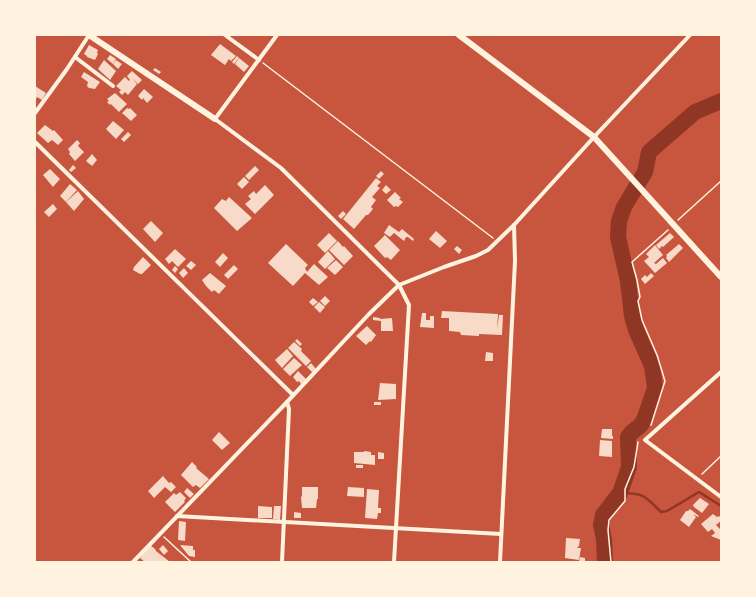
<svg xmlns="http://www.w3.org/2000/svg" width="756" height="597" font-family="Poppins,sans-serif">
<style>
.lines{fill:none;stroke-linecap:round;stroke-linejoin:round}
.stream{stroke:#8f3625;stroke-width:2.5}
.river{stroke:#8f3625;stroke-width:16}
.building{fill:#f7dbc8}
.path{stroke:#fff3e0;stroke-width:1.5}
.minor{stroke:#fff3e0;stroke-width:4}
.tertiary{stroke:#fff3e0;stroke-width:6}
</style>
<rect width="100%" height="100%" fill="#c8553d"/>
<g class="lines">
<path class="stream" d="M 620,493 C 644,493 644,495 661,512 L 667,511 L 699,492 L 721,506"/>
<path class="river" d="M 605,562 L 604,539 L 601,525 L 603,515 L 620,493 L 629,467 L 628,437 L 632,432 L 640,426 L 644,420 L 655,388 L 652,366 L 636,330 L 632,316 L 628,281 L 618,237 L 619,221 L 624,207 L 645,172 L 649,152 L 695,112 L 721,101"/>
</g>
<g class="building">
<path d="M 220,44 L 236,56 L 231,61 L 229,59 L 225,65 L 211,55 Z"/>
<path d="M 89,45 L 98,50 L 97,53 L 98,54 L 95,60 L 87,57 L 87,56 L 84,54 Z"/>
<path d="M 110,55 L 116,59 L 113,64 L 107,59 Z"/>
<path d="M 237,56 L 239,58 L 234,64 L 232,62 Z"/>
<path d="M 239,58 L 249,66 L 244,72 L 235,64 Z"/>
<path d="M 104,60 L 116,71 L 110,80 L 98,69 Z"/>
<path d="M 116,60 L 122,64 L 118,69 L 113,64 Z"/>
<path d="M 155,68 L 161,72 L 159,74 L 153,70 Z"/>
<path d="M 132,71 L 142,80 L 138,84 L 132,78 L 137,84 L 128,95 L 125,92 L 122,95 L 119,92 L 121,90 L 116,86 L 125,77 L 129,81 L 130,80 L 127,76 Z"/>
<path d="M 84,72 L 100,82 L 95,89 L 89,88 L 87,86 L 88,82 L 81,77 Z"/>
<path d="M 35,86 L 46,93 L 42,100 L 37,97 L 35,101 Z"/>
<path d="M 144,89 L 153,97 L 147,103 L 143,98 L 142,100 L 138,96 Z"/>
<path d="M 115,93 L 127,104 L 119,112 L 111,104 L 110,105 L 107,102 L 109,101 L 107,99 Z"/>
<path d="M 127,108 L 129,109 L 130,108 L 137,115 L 131,121 L 122,113 Z"/>
<path d="M 113,121 L 124,130 L 116,139 L 106,129 Z"/>
<path d="M 45,125 L 53,131 L 54,130 L 63,140 L 58,145 L 52,140 L 48,143 L 37,133 Z"/>
<path d="M 128,132 L 131,135 L 124,142 L 121,139 Z"/>
<path d="M 77,140 L 80,143 L 78,146 L 84,152 L 75,161 L 69,154 L 70,152 L 68,149 Z"/>
<path d="M 92,154 L 97,160 L 92,166 L 86,161 Z"/>
<path d="M 73,165 L 76,168 L 71,172 L 69,170 Z"/>
<path d="M 255,166 L 259,170 L 249,180 L 245,176 Z"/>
<path d="M 50,169 L 60,179 L 53,187 L 43,175 Z"/>
<path d="M 381,171 L 384,174 L 379,179 L 376,176 Z"/>
<path d="M 244,177 L 249,182 L 242,189 L 237,184 Z"/>
<path d="M 376,178 L 381,182 L 377,186 L 380,188 L 372,197 L 376,200 L 371,207 L 373,209 L 368,215 L 366,215 L 354,229 L 343,219 Z"/>
<path d="M 70,184 L 77,190 L 66,202 L 60,196 Z"/>
<path d="M 265,185 L 274,195 L 255,214 L 245,204 L 251,199 L 248,196 L 254,191 L 256,194 Z"/>
<path d="M 386,185 L 391,190 L 386,194 L 382,190 Z"/>
<path d="M 78,191 L 84,199 L 74,211 L 66,202 Z"/>
<path d="M 395,192 L 401,198 L 399,199 L 403,202 L 398,207 L 396,206 L 394,207 L 387,200 Z"/>
<path d="M 229,197 L 252,218 L 237,231 L 214,208 L 222,199 L 226,201 Z"/>
<path d="M 53,204 L 57,209 L 49,217 L 44,212 Z"/>
<path d="M 343,211 L 346,214 L 341,219 L 338,216 Z"/>
<path d="M 151,221 L 163,233 L 155,242 L 143,229 Z"/>
<path d="M 389,225 L 399,232 L 402,229 L 414,239 L 413,241 L 408,237 L 406,237 L 404,241 L 394,233 L 390,237 L 384,233 Z"/>
<path d="M 436,231 L 447,241 L 440,248 L 429,239 Z"/>
<path d="M 329,233 L 337,241 L 325,253 L 317,245 Z"/>
<path d="M 670,233 L 674,237 L 663,247 L 662,246 L 659,249 L 656,245 Z"/>
<path d="M 385,235 L 400,250 L 391,260 L 387,257 L 385,258 L 374,246 Z"/>
<path d="M 338,241 L 343,247 L 344,246 L 353,256 L 344,265 L 329,250 Z"/>
<path d="M 286,244 L 308,265 L 305,268 L 307,272 L 314,264 L 328,277 L 319,285 L 305,273 L 293,286 L 268,263 Z"/>
<path d="M 679,244 L 683,248 L 669,262 L 666,258 L 667,256 L 666,255 Z"/>
<path d="M 655,245 L 663,255 L 654,263 L 656,264 L 663,258 L 667,263 L 655,273 L 644,261 L 649,257 L 646,254 Z"/>
<path d="M 457,246 L 462,250 L 459,254 L 454,249 Z"/>
<path d="M 175,249 L 186,259 L 178,267 L 172,261 L 169,264 L 165,259 Z"/>
<path d="M 328,251 L 335,259 L 325,269 L 318,262 Z"/>
<path d="M 223,253 L 228,258 L 220,267 L 215,262 Z"/>
<path d="M 143,257 L 151,265 L 142,274 L 140,274 L 133,270 L 134,267 Z"/>
<path d="M 336,260 L 343,267 L 335,275 L 327,268 Z"/>
<path d="M 191,261 L 196,265 L 191,270 L 186,266 Z"/>
<path d="M 234,265 L 238,269 L 228,279 L 224,275 Z"/>
<path d="M 175,266 L 178,269 L 175,273 L 172,270 Z"/>
<path d="M 184,268 L 188,273 L 183,278 L 179,273 Z"/>
<path d="M 210,273 L 226,286 L 219,294 L 214,290 L 212,292 L 206,286 L 202,280 Z"/>
<path d="M 651,273 L 654,276 L 645,284 L 641,279 L 645,275 L 647,277 Z"/>
<path d="M 325,296 L 330,301 L 325,306 L 320,301 Z"/>
<path d="M 313,298 L 318,302 L 313,306 L 309,302 Z"/>
<path d="M 319,302 L 325,307 L 320,313 L 314,307 Z"/>
<path d="M 442,311 L 498,314 L 497,330 L 499,315 L 503,315 L 502,335 L 479,334 L 479,336 L 461,335 L 460,332 L 449,331 L 449,318 L 441,318 Z"/>
<path d="M 422,313 L 426,313 L 426,320 L 430,320 L 430,316 L 434,316 L 434,328 L 420,327 Z"/>
<path d="M 373,317 L 380,318 L 380,319 L 392,318 L 393,331 L 381,331 L 381,321 L 373,320 Z"/>
<path d="M 367,326 L 376,335 L 371,342 L 370,341 L 366,345 L 356,336 Z"/>
<path d="M 297,339 L 302,344 L 300,346 L 295,341 Z"/>
<path d="M 294,342 L 302,349 L 301,351 L 311,361 L 306,366 L 288,348 Z"/>
<path d="M 287,349 L 293,356 L 282,368 L 275,360 Z"/>
<path d="M 486,352 L 493,353 L 493,361 L 485,361 Z"/>
<path d="M 294,358 L 302,365 L 290,376 L 283,369 Z"/>
<path d="M 311,363 L 316,369 L 312,372 L 307,367 Z"/>
<path d="M 298,371 L 306,379 L 301,384 L 299,381 L 297,382 L 293,377 Z"/>
<path d="M 380,383 L 396,384 L 396,399 L 378,400 Z"/>
<rect x="374" y="402" width="7" height="3"/>
<path d="M 602,429 L 612,429 L 612,436 L 606,436 L 613,436 L 613,439 L 601,438 Z"/>
<path d="M 219,432 L 230,443 L 222,450 L 212,440 Z"/>
<path d="M 600,440 L 612,441 L 612,457 L 599,456 Z"/>
<path d="M 364,451 L 371,452 L 371,455 L 375,455 L 375,465 L 354,463 L 354,452 L 364,452 Z"/>
<path d="M 378,452 L 384,453 L 384,459 L 378,459 Z"/>
<path d="M 192,462 L 197,467 L 196,468 L 209,479 L 200,488 L 196,485 L 193,487 L 181,475 Z"/>
<rect x="356" y="465" width="7" height="3"/>
<path d="M 163,476 L 169,483 L 171,482 L 176,487 L 171,492 L 165,487 L 154,498 L 148,491 Z"/>
<path d="M 302,487 L 318,487 L 318,499 L 317,499 L 316,508 L 302,508 L 301,497 L 302,496 Z"/>
<path d="M 348,487 L 364,488 L 364,497 L 347,496 Z"/>
<path d="M 187,488 L 194,494 L 190,498 L 184,492 Z"/>
<path d="M 367,489 L 379,490 L 378,508 L 381,508 L 381,513 L 378,513 L 377,519 L 365,518 Z"/>
<path d="M 180,492 L 186,498 L 184,501 L 185,502 L 175,512 L 165,502 L 174,493 L 176,495 Z"/>
<path d="M 700,498 L 709,504 L 702,513 L 694,507 L 693,505 Z"/>
<path d="M 258,506 L 272,507 L 272,518 L 258,518 Z"/>
<path d="M 274,506 L 281,506 L 280,520 L 273,519 Z"/>
<path d="M 690,509 L 699,516 L 698,517 L 693,514 L 696,517 L 689,527 L 680,520 L 686,511 L 688,511 Z"/>
<path d="M 294,512 L 301,513 L 301,518 L 294,518 Z"/>
<path d="M 713,514 L 717,517 L 719,516 L 721,518 L 721,521 L 716,525 L 721,530 L 721,540 L 711,536 L 715,533 L 712,529 L 708,532 L 701,524 Z"/>
<path d="M 179,521 L 186,522 L 185,541 L 178,540 Z"/>
<path d="M 566,538 L 580,539 L 579,546 L 577,548 L 581,548 L 579,560 L 565,558 Z"/>
<path d="M 150,545 L 155,549 L 156,551 L 170,562 L 145,562 L 140,558 Z"/>
<path d="M 163,545 L 168,551 L 164,555 L 159,549 Z"/>
<path d="M 180,545 L 193,546 L 193,550 L 195,550 L 195,557 L 189,556 Z"/>
<path d="M 580,557 L 585,558 L 585,562 L 579,562 Z"/>
</g>
<g class="lines">
<g class="path">
<path d="M 263,63 L 493,238"/>
<path d="M 678,220 L 721,181"/>
<path d="M 651,425 L 665,381 L 657,355 L 642,320 L 638,301 L 640,297 L 637,280 L 632,262 L 668,230"/>
<path d="M 702,474 L 721,456"/>
<path d="M 164,537 L 191,562"/>
<path d="M 611,562 L 608,530 L 609,520 L 625,501 L 625,489 L 634,467 L 638,442"/>
</g>
<g class="minor">
<path d="M 225,35 L 259,60"/>
<path d="M 277,35 L 215,119 L 281,168 L 399,285 L 409,305 L 394,562"/>
<path d="M 75,57 L 113,86"/>
<path d="M 35,113 L 67,69 L 89,35"/>
<path d="M 35,142 L 293,395"/>
<path d="M 721,372 L 645,440 L 721,497"/>
<path d="M 177,516 L 501,534"/>
<path d="M 133,562 L 287,402 L 369,314 L 399,285 L 444,267 L 476,256 L 488,250 L 514,225 L 594,137 L 690,35"/>
<path d="M 282,562 L 289,409 L 287,402"/>
<path d="M 500,562 L 515,261 L 514,225"/>
</g>
<g class="tertiary">
<path d="M 89,35 L 215,119"/>
<path d="M 459,35 L 594,137 L 721,277"/>
</g>
</g>
<rect width="756" height="597" fill="none" stroke="#fff3e0" stroke-width="72"/>
</svg>
